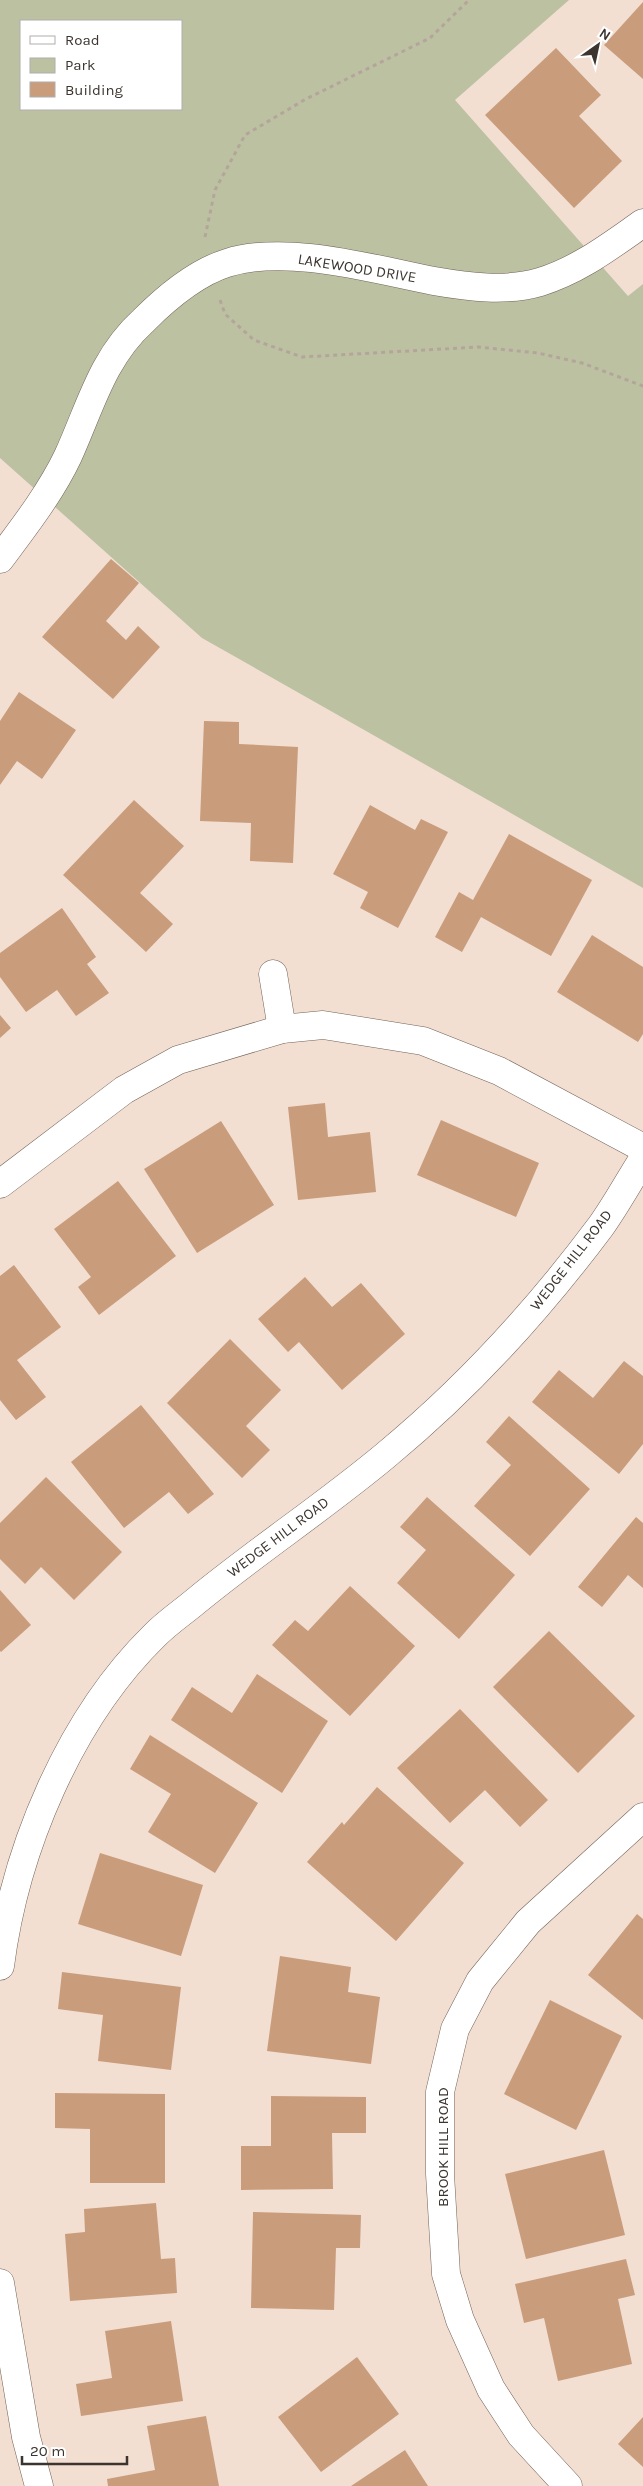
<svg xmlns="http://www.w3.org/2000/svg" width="643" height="2486" font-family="Karla,sans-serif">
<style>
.green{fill:#bcc1a2;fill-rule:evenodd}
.building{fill:#c99c7c}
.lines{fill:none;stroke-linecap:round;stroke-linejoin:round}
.street-casing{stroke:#736257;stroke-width:29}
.path{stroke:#b4a59a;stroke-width:3;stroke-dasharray:4 4;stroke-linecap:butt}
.street{stroke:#fff;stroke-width:28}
.labels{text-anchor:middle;stroke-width:5;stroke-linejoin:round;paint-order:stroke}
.street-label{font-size:15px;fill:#3c342f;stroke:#fff}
</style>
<rect width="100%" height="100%" fill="#f2dfd2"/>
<path class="green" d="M 0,0 L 569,0 L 455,100 L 628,296 L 643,284 L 643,888 L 202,638 L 0,458 ZM 21,21 L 181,21 L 181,109 L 21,109 Z"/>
<g class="building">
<path d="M 643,2 L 643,79 L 604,45 Z"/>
<path d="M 556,48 L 601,95 L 579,116 L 622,161 L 574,208 L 485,115 Z"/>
<path d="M 111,559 L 139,583 L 106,621 L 126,640 L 138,626 L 160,647 L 113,699 L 42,637 Z"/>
<path d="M 19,692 L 76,730 L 42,779 L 17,761 L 0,785 L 0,721 Z"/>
<path d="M 204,721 L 239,722 L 239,744 L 298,747 L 293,863 L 250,861 L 251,823 L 200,821 Z"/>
<path d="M 134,800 L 184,846 L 140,893 L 173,924 L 146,952 L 63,875 Z"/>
<path d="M 370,805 L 415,830 L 421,819 L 448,832 L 398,928 L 360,908 L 368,892 L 333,874 Z"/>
<path d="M 509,834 L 592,880 L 551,956 L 481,917 L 462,952 L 435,937 L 459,892 L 473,900 Z"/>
<path d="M 62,908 L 96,957 L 87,964 L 109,993 L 76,1016 L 57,990 L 26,1012 L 0,977 L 0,953 Z"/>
<path d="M 592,935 L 643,967 L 643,1034 L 638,1042 L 557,992 Z"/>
<path d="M 0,1015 L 11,1028 L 0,1038 Z"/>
<path d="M 325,1103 L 328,1137 L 370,1132 L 376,1192 L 298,1200 L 288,1107 Z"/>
<path d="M 441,1120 L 539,1163 L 516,1217 L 417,1175 Z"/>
<path d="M 221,1121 L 274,1205 L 197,1253 L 144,1169 Z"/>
<path d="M 118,1181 L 176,1256 L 99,1315 L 78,1287 L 91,1277 L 54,1229 Z"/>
<path d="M 14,1265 L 61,1327 L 17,1360 L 46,1397 L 16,1420 L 0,1400 L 0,1276 Z"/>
<path d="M 305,1277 L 332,1307 L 361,1283 L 405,1334 L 342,1390 L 299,1342 L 288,1352 L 258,1319 Z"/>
<path d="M 230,1339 L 281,1390 L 246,1426 L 270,1450 L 242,1478 L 167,1403 Z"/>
<path d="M 624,1361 L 643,1376 L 643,1444 L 619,1474 L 532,1402 L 559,1370 L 593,1398 Z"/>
<path d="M 141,1405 L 214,1494 L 188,1514 L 169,1492 L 124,1528 L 71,1462 Z"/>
<path d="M 509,1416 L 590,1489 L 530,1556 L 474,1506 L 511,1465 L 486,1442 Z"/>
<path d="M 46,1477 L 122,1552 L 74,1600 L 41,1567 L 25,1584 L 0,1559 L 0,1523 Z"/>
<path d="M 427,1497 L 515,1575 L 459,1639 L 397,1583 L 426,1550 L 400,1527 Z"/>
<path d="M 636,1517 L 643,1523 L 643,1588 L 628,1575 L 602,1607 L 578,1587 Z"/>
<path d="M 350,1586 L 415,1646 L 350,1716 L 272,1645 L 295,1620 L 308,1631 Z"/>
<path d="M 0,1590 L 31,1625 L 1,1652 L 0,1651 Z"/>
<path d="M 549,1631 L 635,1716 L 578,1773 L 493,1687 Z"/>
<path d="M 257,1674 L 328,1721 L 282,1793 L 171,1720 L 192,1687 L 232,1713 Z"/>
<path d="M 460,1709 L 548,1800 L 520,1827 L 485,1790 L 450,1823 L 397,1768 Z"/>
<path d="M 150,1735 L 258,1803 L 215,1873 L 148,1832 L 171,1794 L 130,1769 Z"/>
<path d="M 377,1787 L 464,1863 L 396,1941 L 307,1862 L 342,1822 L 344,1825 Z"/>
<path d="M 100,1853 L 203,1885 L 181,1956 L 78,1924 Z"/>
<path d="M 637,1914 L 643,1919 L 643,2020 L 588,1975 Z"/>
<path d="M 280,1956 L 351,1967 L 348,1992 L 380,1997 L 371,2064 L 267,2051 Z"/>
<path d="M 62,1972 L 181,1987 L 171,2070 L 98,2061 L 103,2015 L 58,2009 Z"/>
<path d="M 550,2000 L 622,2036 L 576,2130 L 504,2094 Z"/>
<path d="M 55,2093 L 165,2094 L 165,2183 L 90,2183 L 90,2129 L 55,2128 Z"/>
<path d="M 271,2096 L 366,2097 L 366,2133 L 332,2133 L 333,2189 L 241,2190 L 241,2146 L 271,2146 Z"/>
<path d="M 604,2150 L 625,2235 L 526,2259 L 505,2174 Z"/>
<path d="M 156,2203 L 161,2259 L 175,2258 L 177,2293 L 70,2301 L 65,2234 L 85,2232 L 84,2209 Z"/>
<path d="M 253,2212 L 361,2215 L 360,2248 L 336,2248 L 334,2310 L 251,2308 Z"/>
<path d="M 626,2259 L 635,2295 L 618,2299 L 632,2364 L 558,2381 L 544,2318 L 524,2323 L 515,2284 Z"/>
<path d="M 171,2321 L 183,2401 L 81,2416 L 76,2384 L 112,2378 L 105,2331 Z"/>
<path d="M 357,2357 L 399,2414 L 321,2472 L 278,2417 Z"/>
<path d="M 206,2416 L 219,2486 L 108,2486 L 107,2479 L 155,2470 L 147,2426 Z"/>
<path d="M 643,2417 L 643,2467 L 618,2444 Z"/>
<path d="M 405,2450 L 428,2486 L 351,2486 Z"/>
</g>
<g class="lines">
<defs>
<g id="street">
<path d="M 0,559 C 24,527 51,492 68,456 C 90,408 102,358 143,321 C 166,298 195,273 227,263 C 286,244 373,269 434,281 C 468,287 506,292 540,282 C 579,270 610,246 643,223"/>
<path d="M 273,974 L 282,1029"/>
<path d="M 0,1184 L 124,1090 L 178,1060 L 282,1029 L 323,1025 L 423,1041 L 499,1071 L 643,1148"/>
<path d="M 0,1966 C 15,1849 70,1718 155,1635 C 168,1622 183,1612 196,1601 C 258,1550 325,1506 386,1455 C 466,1389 539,1309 601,1226 C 616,1205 629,1181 643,1159"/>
<path d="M 0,2283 L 26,2437 L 39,2486"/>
<path d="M 568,2486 L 521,2435 L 491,2389 L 460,2320 L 446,2274 L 440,2174 L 440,2092 L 455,2029 L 480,1981 L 528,1922 L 643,1817"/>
</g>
</defs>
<use href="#street" class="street-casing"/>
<g class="path">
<path d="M 205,237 L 215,190 L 245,135 L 306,99 L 430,38 L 469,0"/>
<path d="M 220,300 L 225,314 L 254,340 L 302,357 L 478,347 L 538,353 L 582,363 L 643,386"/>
</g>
<use href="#street" class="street"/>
</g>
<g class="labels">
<g class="street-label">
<text transform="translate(357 268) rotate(9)" y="5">LAKEWOOD DRIVE</text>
<text transform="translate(571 1260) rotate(-52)" y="5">WEDGE HILL ROAD</text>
<text transform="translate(278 1537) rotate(-37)" y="5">WEDGE HILL ROAD</text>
<text transform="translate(443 2147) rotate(-90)" y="5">BROOK HILL ROAD</text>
</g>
</g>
<rect x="20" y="20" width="162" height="90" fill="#ffffff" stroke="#b1aeac"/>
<rect x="30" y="36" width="25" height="8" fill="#ffffff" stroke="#b1aeac"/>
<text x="65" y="45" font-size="15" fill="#3c342f">Road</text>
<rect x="30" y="58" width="25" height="15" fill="#bcc1a2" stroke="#b1aeac"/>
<text x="65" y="70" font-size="15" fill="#3c342f">Park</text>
<rect x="30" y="82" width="25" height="15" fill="#c99c7c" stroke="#b1aeac"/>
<text x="65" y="95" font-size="15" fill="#3c342f">Building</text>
<g transform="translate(598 45) rotate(33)" stroke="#ffffff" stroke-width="4" paint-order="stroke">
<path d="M0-4L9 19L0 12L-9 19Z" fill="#3c342f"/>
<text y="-8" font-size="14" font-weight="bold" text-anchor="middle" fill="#3c342f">N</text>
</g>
<path d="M22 2456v8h105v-8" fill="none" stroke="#3c342f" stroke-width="2.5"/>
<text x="30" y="2456" font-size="15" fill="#3c342f" stroke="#ffffff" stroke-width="4" paint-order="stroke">20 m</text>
</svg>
